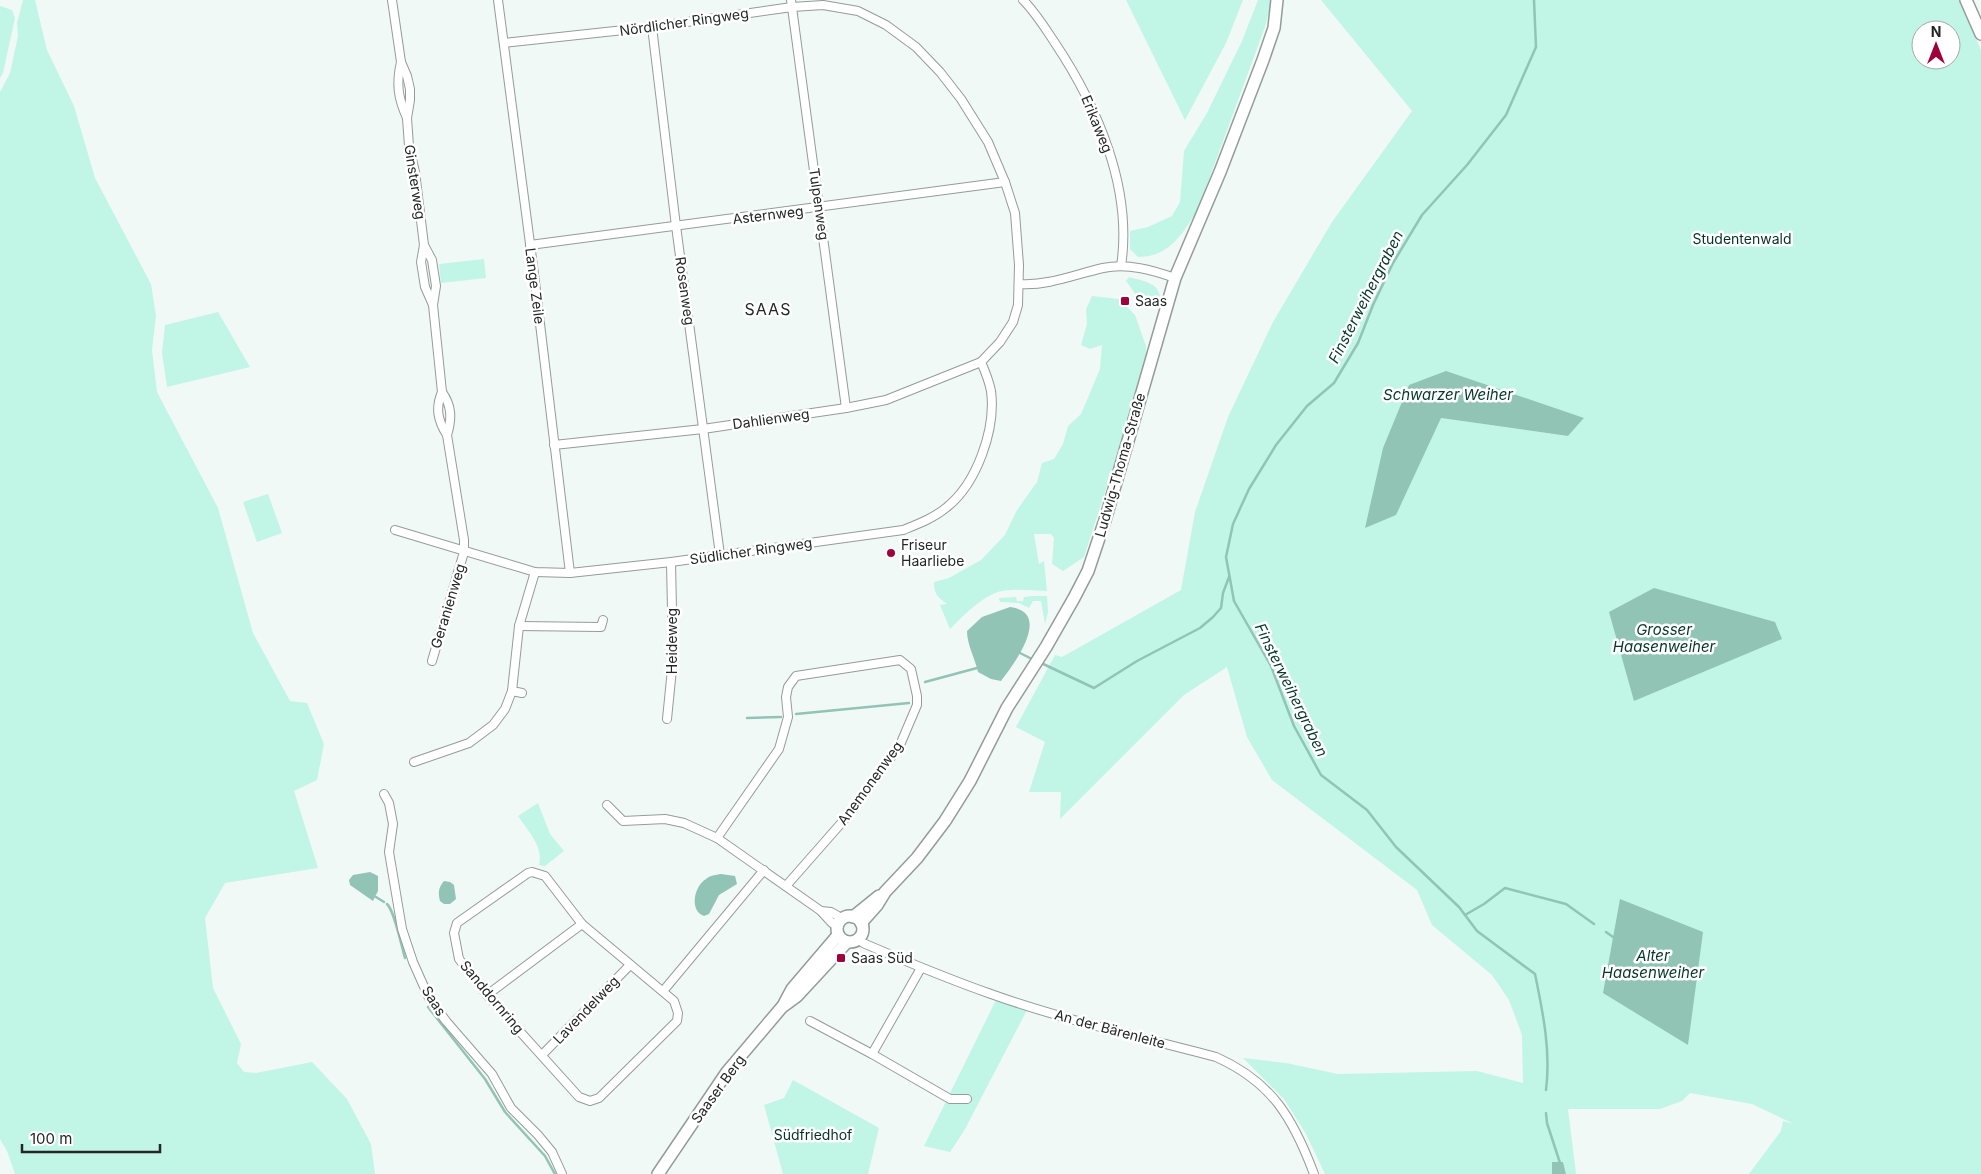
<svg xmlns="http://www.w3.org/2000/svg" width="1981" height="1174" font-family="Inter,sans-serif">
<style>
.green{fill:#c1f5e6;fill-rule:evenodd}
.water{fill:#91c4b5}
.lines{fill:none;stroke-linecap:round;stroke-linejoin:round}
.stream{stroke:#91c4b5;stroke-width:2.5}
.street-casing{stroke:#949c99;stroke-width:10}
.secondary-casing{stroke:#949c99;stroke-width:14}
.street{stroke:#fff;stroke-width:8}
.secondary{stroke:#fff;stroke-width:11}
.poi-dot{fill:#a0003b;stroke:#fff;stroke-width:2}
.labels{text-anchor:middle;stroke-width:5;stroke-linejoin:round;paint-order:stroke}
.street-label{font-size:14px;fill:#242726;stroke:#fff}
.park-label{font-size:14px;fill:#023228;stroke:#fff}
.poi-label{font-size:14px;fill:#242726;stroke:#fff;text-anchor:start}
.water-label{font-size:15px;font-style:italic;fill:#06362c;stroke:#fff}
.quarter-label{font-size:16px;letter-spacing:1px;fill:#242726;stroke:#fff}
</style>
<rect width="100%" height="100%" fill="#f1f9f6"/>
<g class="green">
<path d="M 23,0 L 35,0 L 47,50 L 74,106 L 95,178 L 151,284 L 156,316 L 152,350 L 157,392 L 218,508 L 253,633 L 290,701 L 307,703 L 324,744 L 317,780 L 294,791 L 318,868 L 225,883 L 205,918 L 213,988 L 241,1044 L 237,1063 L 244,1072 L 256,1073 L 312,1062 L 347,1099 L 371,1144 L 375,1174 L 15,1174 L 7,1151 L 0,1139 L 0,92 L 10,73 L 18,36 L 17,23 Z"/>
<path d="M 1126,0 L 1243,0 L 1226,43 L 1185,120 Z"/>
<path d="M 1258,0 L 1272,0 L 1265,27 L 1198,209 C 1183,233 1170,257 1138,257 L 1130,249 L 1130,231 L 1148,227 L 1172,216 L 1180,202 L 1184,151 L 1207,113 L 1242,41 Z"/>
<path d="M 1321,0 L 1959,0 L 1981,50 L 1981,1174 L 1749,1174 L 1781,1131 L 1783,1121 L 1794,1124 L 1752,1104 L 1690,1093 L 1682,1101 L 1660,1109 L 1568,1109 L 1576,1174 L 1566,1174 L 1563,1162 L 1552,1162 L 1552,1174 L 1325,1174 L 1306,1134 L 1284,1099 L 1243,1058 L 1286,1063 L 1338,1074 L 1477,1071 L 1523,1083 L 1522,1035 L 1509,1000 L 1492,975 L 1432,925 L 1417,890 L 1272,780 L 1247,737 L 1227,667 L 1184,695 L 1060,819 L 1061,792 L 1029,792 L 1045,742 L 1016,727 L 1055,655 L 1062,657 L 1181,590 L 1195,512 L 1228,417 L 1273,322 L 1332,222 L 1412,111 ZM 1921,30 L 1951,30 L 1951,60 L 1921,60 ZM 1441,418 L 1584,418 L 1568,436 Z"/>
<path d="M 0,6 L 12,10 L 15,18 L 3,73 L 0,78 Z"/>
<path d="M 484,259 L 486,278 L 441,283 L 439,264 Z"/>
<path d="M 1129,277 C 1144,281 1162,283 1160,302 C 1145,315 1134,290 1126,281 Z"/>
<path d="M 1092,296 L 1119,299 L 1135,315 L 1146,346 L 1146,360 L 1132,409 L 1084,557 L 1063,571 L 1052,564 L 1054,538 L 1051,534 L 1034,534 L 1039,564 L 1044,561 L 1047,591 C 1030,591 1008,587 993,594 C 976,602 963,616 950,629 L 940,605 L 947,604 C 938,597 934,595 934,582 L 949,578 L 981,560 L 1005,535 L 1017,510 L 1037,482 L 1042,463 L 1054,459 L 1063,444 L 1068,426 L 1081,414 L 1100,369 L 1102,345 L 1090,349 L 1081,345 L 1087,324 L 1086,309 Z"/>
<path d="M 218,312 L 250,367 L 167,387 L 162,353 L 165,325 Z"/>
<path d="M 268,494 L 282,533 L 257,542 L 243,502 Z"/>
<path d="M 1033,596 L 1047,596 L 1048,612 L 1045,624 L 1041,601 L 1033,601 L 1029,608 L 1019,603 L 1000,602 L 999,598 L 1016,597 L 1017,601 L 1023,601 L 1024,597 Z"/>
<path d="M 538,803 L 550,834 L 564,851 L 545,866 L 539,865 C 544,847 528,831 518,816 Z"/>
<path d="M 996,1000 L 1027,1010 L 964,1131 L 950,1152 L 924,1146 Z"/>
<path d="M 793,1080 L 879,1128 L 868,1174 L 783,1174 L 764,1105 L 784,1098 Z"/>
</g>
<g class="water">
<path d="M 1446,371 L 1584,418 L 1568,436 L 1441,418 L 1396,515 L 1365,528 L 1383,448 L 1409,385 Z"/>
<path d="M 1654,588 L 1775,622 L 1782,639 L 1634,701 L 1609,612 Z"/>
<path d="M 1010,607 C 1053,612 1014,664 1001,681 L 991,679 L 978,672 C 975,658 967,645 967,631 L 982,617 Z"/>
<path d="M 370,872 L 378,876 L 378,891 L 373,901 L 350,885 L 349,880 L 353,875 Z"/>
<path d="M 721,874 L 735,876 L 737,884 L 719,895 L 709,914 L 704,916 C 689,911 694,886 706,879 C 710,875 716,875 721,874 Z"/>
<path d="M 444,881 L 450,882 L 454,885 L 456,899 L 450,904 L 444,904 L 440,901 C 438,893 438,888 444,881 Z"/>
<path d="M 1620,899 L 1703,932 L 1688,1045 L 1603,993 Z"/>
<path d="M 1552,1162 L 1563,1162 L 1566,1174 L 1552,1174 Z"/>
</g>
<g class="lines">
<g class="stream">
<path d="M 1534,0 L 1536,47 L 1506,115 L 1467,165 L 1422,215 L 1393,263 L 1373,305 L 1358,343 L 1334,383 L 1307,406 L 1276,445 L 1249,489 L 1233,524 L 1226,557 L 1234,601 L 1271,666 L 1294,726 L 1321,775 L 1367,810 L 1396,847 L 1459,907 L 1477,931 L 1535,974 C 1543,1013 1551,1051 1546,1090"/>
<path d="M 1020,653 L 1034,660"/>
<path d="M 1039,662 L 1094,688 L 1137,661 L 1200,628 L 1213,617 L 1221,608 L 1223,593 L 1229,577"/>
<path d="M 925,682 L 977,668"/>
<path d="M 796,714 L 909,703"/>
<path d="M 747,718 L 781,717"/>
<path d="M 376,897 L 384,902"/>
<path d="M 387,904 C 395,912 401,945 405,958"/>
<path d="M 1465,915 L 1484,904 L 1505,888 L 1566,904 L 1594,924"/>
<path d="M 1606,932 L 1613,937"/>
<path d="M 428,1007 L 485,1079 L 505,1112 L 545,1156 L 555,1174"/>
<path d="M 1546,1113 L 1547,1123 L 1560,1163"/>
</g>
<defs>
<g id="street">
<path d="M 392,0 L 401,62 L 407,76 L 410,89 L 410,100 L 407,118 L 409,146 L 415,172 L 424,245 L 421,262 L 425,287 L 433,305"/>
<path d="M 498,0 L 534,274 L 570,573"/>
<path d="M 791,0 L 846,408"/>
<path d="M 1023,0 C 1036,13 1045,28 1055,43 C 1097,106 1133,188 1121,266"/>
<path d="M 652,27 L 676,226 L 720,555"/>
<path d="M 504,43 L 652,27 L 792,7 L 823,5 L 858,11 L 886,25 L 916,47 L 940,72 L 961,99 L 988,142 L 1005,182 L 1015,213 L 1019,265 L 1018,305 L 1013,322 L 1000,342 L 981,362 L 886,400 L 846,408 L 703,429 L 554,445"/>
<path d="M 401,62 C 396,84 398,98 407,118"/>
<path d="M 424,245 L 432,260 L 436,286 L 433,305 L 442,392 C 452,406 452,419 447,435"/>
<path d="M 530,245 L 1005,182"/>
<path d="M 1020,284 C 1048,286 1076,274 1103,268 C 1128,263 1152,270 1175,278"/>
<path d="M 395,530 L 535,572 L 570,573 L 671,562 L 903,530 C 918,524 934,518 947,507 C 977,483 996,429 991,391 C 989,381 985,371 981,362"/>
<path d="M 519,626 L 601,627 L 603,620"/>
<path d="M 432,661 L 464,552 L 464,540 L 447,435 C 438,421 435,408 442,392"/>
<path d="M 512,691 L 522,693"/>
<path d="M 667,719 L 673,659 L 671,562"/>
<path d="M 414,762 L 469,743 L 493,725 L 505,709 L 512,691 L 519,626 L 535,572"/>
<path d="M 384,794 L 389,803 L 393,824 L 389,852 L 402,929 L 413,962 L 429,998 L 446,1021 L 492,1074 L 511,1108 L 538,1135 L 552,1152 L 562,1174"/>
<path d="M 607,805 L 623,821 L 665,819 L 684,823 L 717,838 L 821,911 L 832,923 L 838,927"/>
<path d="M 717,838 L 779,749 L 788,717 L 786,697 L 788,687 L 796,676 L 900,660 L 911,669 L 917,696 L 917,705 L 900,745 L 851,812 L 786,886"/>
<path d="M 532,872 L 545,876 L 582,924 L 674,1001 L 678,1013 L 677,1021 L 599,1098 L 590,1101 L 579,1097 L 487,995 L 459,959 L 454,933 L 457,923 L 528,873 Z"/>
<path d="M 821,911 L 831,912 L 843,919"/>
<path d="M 859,939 L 863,943 C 905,961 948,979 991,994 C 1064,1020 1141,1037 1216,1057 C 1272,1082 1293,1118 1314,1174"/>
<path d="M 664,990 L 764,870"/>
<path d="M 487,995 L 582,924"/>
<path d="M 810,1021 L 872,1054 L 950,1099 L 967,1099"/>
<path d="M 872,1054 L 921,968"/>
<path d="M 542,1055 L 630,965"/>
</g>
<g id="secondary">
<path d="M 1966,0 L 1981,34"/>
<circle cx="850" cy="929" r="13"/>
<path d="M 853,917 L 879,896"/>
<path d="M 861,923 L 877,905 L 885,892 L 917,858 L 945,821 L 970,781 L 1007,708 L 1046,647 L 1074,598 L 1088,571 L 1106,517 L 1175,278 L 1220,172 L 1263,60 L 1274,28 L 1277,0"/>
<path d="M 784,1004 L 792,989 L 838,935"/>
<path d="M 658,1174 L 727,1072 L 782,1007 L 797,996 L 847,942"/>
</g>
</defs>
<use href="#street" class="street-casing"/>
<use href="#secondary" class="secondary-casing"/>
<use href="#street" class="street"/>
<use href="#secondary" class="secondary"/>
</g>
<g class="poi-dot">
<rect x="1120" y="296" width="10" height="10" rx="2.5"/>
<circle cx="891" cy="553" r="5"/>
<rect x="836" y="953" width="10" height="10" rx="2.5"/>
</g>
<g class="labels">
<g class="street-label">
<text transform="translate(684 22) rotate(-8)" y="5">Nördlicher Ringweg</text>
<text transform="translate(1097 124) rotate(68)" y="5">Erikaweg</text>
<text transform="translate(415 182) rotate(81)" y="5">Ginsterweg</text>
<text transform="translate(819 204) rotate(82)" y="5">Tulpenweg</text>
<text transform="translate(768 215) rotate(-7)" y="5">Asternweg</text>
<text transform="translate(535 286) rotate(83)" y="5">Lange Zeile</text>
<text transform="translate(685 291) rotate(82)" y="5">Rosenweg</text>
<text transform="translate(771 419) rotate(-8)" y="5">Dahlienweg</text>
<text transform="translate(1120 465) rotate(-74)" y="5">Ludwig-Thoma-Straße</text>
<text transform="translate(751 551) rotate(-8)" y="5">Südlicher Ringweg</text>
<text transform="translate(448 606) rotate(-73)" y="5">Geranienweg</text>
<text transform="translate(672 641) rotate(-90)" y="5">Heideweg</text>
<text transform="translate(870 783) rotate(-54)" y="5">Anemonenweg</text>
<text transform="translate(492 997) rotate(50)" y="5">Sanddornring</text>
<text transform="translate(434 1001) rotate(58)" y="5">Saas</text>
<text transform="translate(586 1010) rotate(-46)" y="5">Lavendelweg</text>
<text transform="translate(1110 1029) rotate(15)" y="5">An der Bärenleite</text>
<text transform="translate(718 1089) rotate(-54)" y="5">Saaser Berg</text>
</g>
<g class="park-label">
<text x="1742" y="244">Studentenwald</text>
<text x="813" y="1140">Südfriedhof</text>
</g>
<g class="poi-label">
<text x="1135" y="306">Saas</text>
<text x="901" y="550">Friseur<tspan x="901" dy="16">Haarliebe</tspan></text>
<text x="851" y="963">Saas Süd</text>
</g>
<g class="water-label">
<text transform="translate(1366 297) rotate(-63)" y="5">Finsterweihergraben</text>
<text x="1448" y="400">Schwarzer Weiher</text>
<text x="1664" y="635">Grosser<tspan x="1664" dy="17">Haasenweiher</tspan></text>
<text transform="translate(1291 690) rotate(64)" y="5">Finsterweihergraben</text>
<text x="1653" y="961">Alter<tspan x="1653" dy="17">Haasenweiher</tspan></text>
</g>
<g class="quarter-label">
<text x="768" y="315">SAAS</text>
</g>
</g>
<g transform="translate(1936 45)"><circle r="24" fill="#ffffff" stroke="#a7a9a8"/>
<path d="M0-4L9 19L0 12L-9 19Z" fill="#a0003b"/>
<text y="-8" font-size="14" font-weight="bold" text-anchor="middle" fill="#242726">N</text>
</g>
<path d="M22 1144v8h138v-8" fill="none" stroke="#242726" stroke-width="2.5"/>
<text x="30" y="1144" font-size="15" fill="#242726" stroke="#ffffff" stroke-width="4" paint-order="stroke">100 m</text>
</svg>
